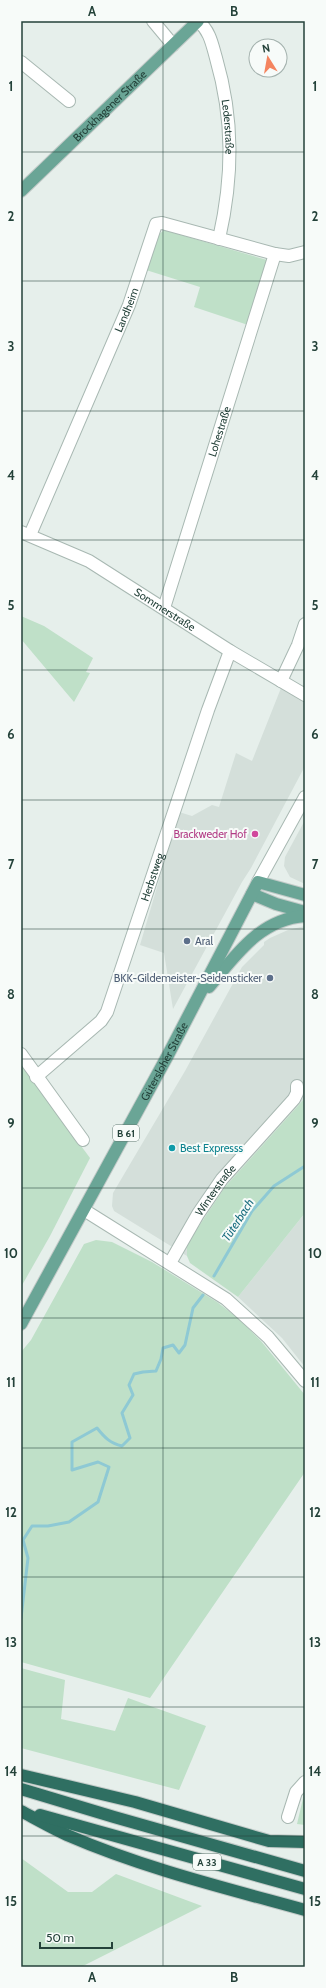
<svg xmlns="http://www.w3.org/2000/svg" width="326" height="1988" font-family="Cabin,sans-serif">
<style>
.built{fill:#d4dfda}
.green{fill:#bfe0c8}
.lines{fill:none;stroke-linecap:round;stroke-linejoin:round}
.stream{stroke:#8ec9d4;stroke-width:3}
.minor-casing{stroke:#a8b8b2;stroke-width:14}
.major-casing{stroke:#c2cac8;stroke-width:14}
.highway-casing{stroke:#c2cac8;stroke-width:14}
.minor{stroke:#fff;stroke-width:12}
.major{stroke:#6aa596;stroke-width:12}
.highway{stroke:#2f6f62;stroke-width:12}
.grid{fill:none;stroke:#24423a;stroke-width:1;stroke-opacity:0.55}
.hotel-dot{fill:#d1479c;stroke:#f7fbf9;stroke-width:1.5}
.service-dot{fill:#5c6f8a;stroke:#f7fbf9;stroke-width:1.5}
.culture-dot{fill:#0f9aa8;stroke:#f7fbf9;stroke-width:1.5}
.labels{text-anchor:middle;stroke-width:4;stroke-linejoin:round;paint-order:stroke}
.shield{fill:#f7fbf9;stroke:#637a73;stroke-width:1}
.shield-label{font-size:10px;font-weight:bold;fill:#24423a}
.street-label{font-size:11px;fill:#24423a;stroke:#f7fbf9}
.hotel-label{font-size:11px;fill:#b23c85;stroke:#f7fbf9;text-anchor:end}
.service-label{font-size:11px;fill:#4e5e75;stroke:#f7fbf9;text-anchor:start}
.culture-label{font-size:11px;fill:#0d838f;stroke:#f7fbf9;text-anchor:start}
.water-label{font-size:12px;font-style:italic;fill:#1c6f80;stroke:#f7fbf9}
.neatline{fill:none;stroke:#24423a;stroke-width:1.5}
.grid-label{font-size:13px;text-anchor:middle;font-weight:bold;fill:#24423a}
</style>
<rect width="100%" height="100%" fill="#e6efeb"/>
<g class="built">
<path d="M 281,688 L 305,701 L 305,766 L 251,868 L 242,882 L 173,1009 L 164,953 L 140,945 L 179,812 L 192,816 L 212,805 L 219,807 L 236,753 L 252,761 Z"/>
<path d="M 305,820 L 305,884 L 290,877 L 284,866 L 285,857 Z"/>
<path d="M 305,926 L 305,1098 L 225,1187 L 187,1244 L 187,1256 L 114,1211 L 112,1206 L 113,1193 L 185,1071 L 242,967 L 264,945 L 264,942 L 270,938 L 288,930 Z"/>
<path d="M 305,1213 L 305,1367 L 282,1338 L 238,1297 Z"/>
</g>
<g class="green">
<path d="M 164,230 L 267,260 L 248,325 L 194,307 L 200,287 L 146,270 L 156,237 Z"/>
<path d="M 21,616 L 44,626 L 93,658 L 86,672 L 90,673 L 74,702 L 21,639 Z"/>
<path d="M 21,1065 L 90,1158 L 50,1236 L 21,1287 Z"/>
<path d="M 305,1098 L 305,1213 L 238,1297 L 190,1263 L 187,1256 L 187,1244 L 225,1187 Z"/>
<path d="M 96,1240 L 112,1242 L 152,1262 L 217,1302 L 239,1319 L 261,1341 L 305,1395 L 305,1472 L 150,1698 L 21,1662 L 21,1352 L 31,1340 L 84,1244 Z"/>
<path d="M 21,1668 L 65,1680 L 61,1719 L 115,1731 L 128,1698 L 206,1726 L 179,1790 L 21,1748 Z"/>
<path d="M 305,1790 L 305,1825 L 297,1824 Z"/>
<path d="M 21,1858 L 68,1892 L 92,1892 L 116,1874 L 202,1906 L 81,1967 L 21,1967 Z"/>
</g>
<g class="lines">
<g class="stream">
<path d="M 214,1276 L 252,1211 L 274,1186 L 305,1166"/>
<path d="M 21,1618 L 28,1558 L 23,1540 L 32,1526 L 48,1526 L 69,1522 L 98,1502 L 109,1467 L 98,1462 L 72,1470 L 72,1442 L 97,1428 C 105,1438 110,1443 122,1446 L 130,1438 L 122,1413 L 133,1395 L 129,1385 L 134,1374 L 143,1372 L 156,1371 L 161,1359 L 163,1348 L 173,1345 L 179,1353 L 185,1345 L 193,1308 L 203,1295"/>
</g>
<defs>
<g id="minor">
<path d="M 153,21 L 173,45"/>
<path id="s1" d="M 198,21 C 210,31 212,44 216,58 C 234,120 233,177 219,239"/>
<path d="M 21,62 L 69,101"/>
<path id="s2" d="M 21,532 L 89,561 L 230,651 L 305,695"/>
<path id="s3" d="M 30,535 L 129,305 L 156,224 L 162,223 L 275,254 L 289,256 L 305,252"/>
<path id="s4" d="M 164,608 L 275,254"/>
<path d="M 281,681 L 298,645 L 305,624"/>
<path d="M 258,882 L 305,797"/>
<path d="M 21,1054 L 83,1140"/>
<path id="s5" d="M 36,1077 L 101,1021 L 107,1012 L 208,710 L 230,651"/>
<path d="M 84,1210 L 226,1299 L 268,1337 L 305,1381"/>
<path id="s6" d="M 170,1263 L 198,1214 L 222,1179 L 294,1099 L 297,1093 L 297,1086"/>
<path d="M 288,1817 L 296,1792 L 305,1782"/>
</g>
<g id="major">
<path id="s7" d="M 21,191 L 198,21"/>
<path d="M 252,894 L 276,904 L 305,912"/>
<path d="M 209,987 C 236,955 260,919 305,916"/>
<path id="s8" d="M 21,1324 L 168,1055 L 258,882 L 305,895"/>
</g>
<g id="highway">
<path d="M 21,1775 L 135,1802 L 269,1841 L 305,1842"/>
<path d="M 21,1789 L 114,1817 L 305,1871"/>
<path d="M 21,1811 C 36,1819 52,1828 67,1835 C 143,1868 225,1888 305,1910"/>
<path d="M 40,1815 L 305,1889"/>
</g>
</defs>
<use href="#minor" class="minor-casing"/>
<use href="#major" class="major-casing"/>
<use href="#highway" class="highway-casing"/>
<use href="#minor" class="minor"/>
<use href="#major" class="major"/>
<use href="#highway" class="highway"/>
</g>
<path class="grid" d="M 163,21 L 163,1967M 21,152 L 305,152M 21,281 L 305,281M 21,411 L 305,411M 21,540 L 305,540M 21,670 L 305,670M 21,800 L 305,800M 21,929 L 305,929M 21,1059 L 305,1059M 21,1188 L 305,1188M 21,1318 L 305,1318M 21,1448 L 305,1448M 21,1577 L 305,1577M 21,1707 L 305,1707M 21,1836 L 305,1836"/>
<circle class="hotel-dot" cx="255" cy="834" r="4"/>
<g class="service-dot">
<circle cx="187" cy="941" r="4"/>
<circle cx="270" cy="978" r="4"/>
</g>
<circle class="culture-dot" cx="172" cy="1148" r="4"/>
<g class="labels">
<g class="shield">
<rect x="113" y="1125" width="26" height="16" rx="3"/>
<rect x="193" y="1854" width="28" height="16" rx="3"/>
</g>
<g class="shield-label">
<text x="126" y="1137">B 61</text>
<text x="207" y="1866">A 33</text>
</g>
<g class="street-label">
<text dy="4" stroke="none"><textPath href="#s7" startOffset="123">Brockhagener Straße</textPath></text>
<text dy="4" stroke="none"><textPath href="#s1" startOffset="112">Lederstraße</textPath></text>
<text dy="4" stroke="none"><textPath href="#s3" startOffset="245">Landheim</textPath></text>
<text dy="4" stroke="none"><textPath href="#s4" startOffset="185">Lohestraße</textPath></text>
<text dy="4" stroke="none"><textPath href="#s2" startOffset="164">Sommerstraße</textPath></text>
<text dy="4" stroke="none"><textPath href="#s5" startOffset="239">Herbstweg</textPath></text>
<text dy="4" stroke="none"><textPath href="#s8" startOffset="299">Gütersloher Straße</textPath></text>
<text dy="4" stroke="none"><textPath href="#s6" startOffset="86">Winterstraße</textPath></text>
</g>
<g class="hotel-label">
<text x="247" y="838">Brackweder Hof</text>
</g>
<g class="service-label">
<text x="195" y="945">Aral</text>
<text x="262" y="982" text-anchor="end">BKK-Gildemeister-Seidensticker</text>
</g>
<g class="culture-label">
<text x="180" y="1152">Best Expresss</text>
</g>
<g class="water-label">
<text transform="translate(238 1220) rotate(-57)" y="4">Tüterbach</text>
</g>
</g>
<rect width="326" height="1988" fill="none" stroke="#f7fbf9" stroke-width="44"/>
<g transform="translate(268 58) rotate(349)"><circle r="19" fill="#f7fbf9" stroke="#a3b1ad"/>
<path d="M0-3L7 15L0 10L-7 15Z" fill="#f4845f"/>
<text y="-6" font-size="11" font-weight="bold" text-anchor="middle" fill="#24423a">N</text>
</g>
<path d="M40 1942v6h72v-6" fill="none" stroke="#24423a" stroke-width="2"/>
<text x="46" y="1942" font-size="12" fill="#24423a" stroke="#f7fbf9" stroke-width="3" paint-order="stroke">50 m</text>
<rect x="22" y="22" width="282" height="1944" class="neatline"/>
<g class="grid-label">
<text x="92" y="16">A</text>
<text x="234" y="16">B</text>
<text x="11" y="91">1</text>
<text x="315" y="91">1</text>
<text x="11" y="221">2</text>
<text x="315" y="221">2</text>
<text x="11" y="351">3</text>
<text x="315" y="351">3</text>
<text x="11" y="480">4</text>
<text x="315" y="480">4</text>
<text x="11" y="610">5</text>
<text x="315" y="610">5</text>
<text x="11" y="739">6</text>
<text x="315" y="739">6</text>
<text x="11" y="869">7</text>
<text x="315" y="869">7</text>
<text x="11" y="999">8</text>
<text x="315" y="999">8</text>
<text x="11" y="1128">9</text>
<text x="315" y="1128">9</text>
<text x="11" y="1258">10</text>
<text x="315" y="1258">10</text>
<text x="11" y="1387">11</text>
<text x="315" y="1387">11</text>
<text x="11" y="1517">12</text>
<text x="315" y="1517">12</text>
<text x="11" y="1647">13</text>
<text x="315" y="1647">13</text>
<text x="11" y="1776">14</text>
<text x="315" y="1776">14</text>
<text x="11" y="1906">15</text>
<text x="315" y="1906">15</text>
<text x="92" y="1982">A</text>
<text x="234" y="1982">B</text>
</g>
</svg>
